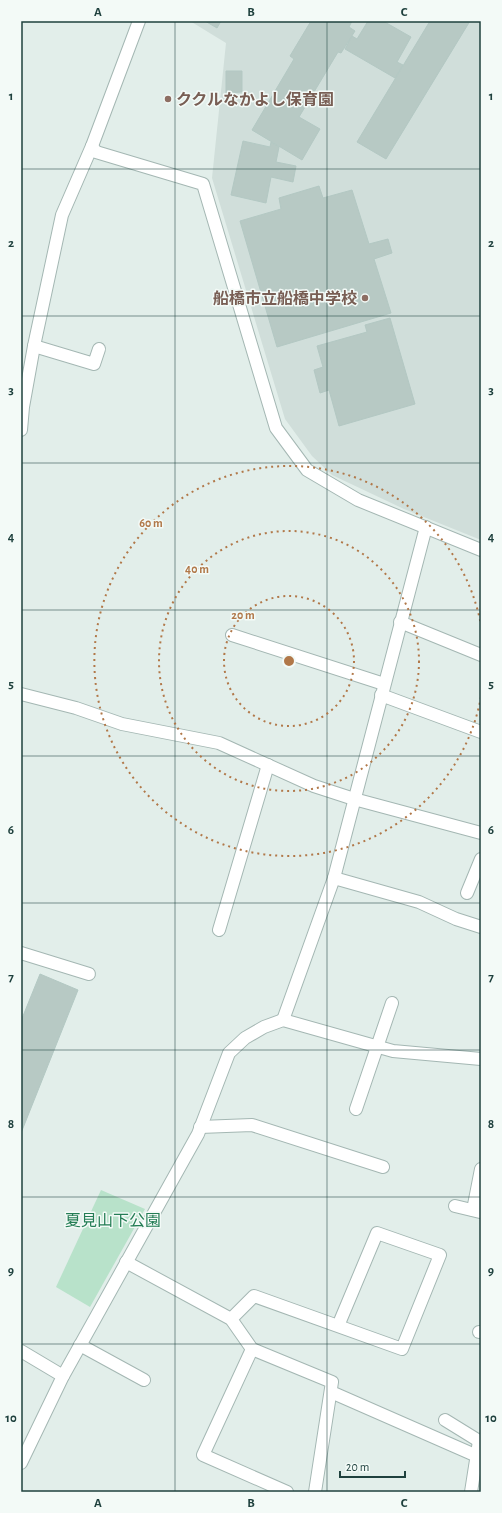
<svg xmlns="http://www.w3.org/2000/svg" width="502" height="1513" font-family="'Alegreya Sans','Noto Sans JP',sans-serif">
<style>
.built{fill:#d0deda}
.park{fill:#b8e2ca}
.building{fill:#b7c9c4;stroke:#b3c8c3}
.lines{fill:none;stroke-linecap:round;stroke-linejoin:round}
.minor-casing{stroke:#a4b7b3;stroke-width:14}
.minor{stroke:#fff;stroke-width:12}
.grid{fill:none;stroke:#1f413e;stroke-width:1;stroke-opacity:0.55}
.ring{fill:none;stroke:#b17849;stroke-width:2;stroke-dasharray:2 4}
.education-dot{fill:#8d6e63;stroke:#f3faf7;stroke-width:1.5}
.labels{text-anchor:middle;stroke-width:3;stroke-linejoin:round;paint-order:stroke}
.education-label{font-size:16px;font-weight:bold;fill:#785e54;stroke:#f3faf7;text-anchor:start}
.park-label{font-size:16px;fill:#247d55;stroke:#f3faf7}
.centre{fill:#b17849;stroke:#f3faf7;stroke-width:2}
.ring-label{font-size:12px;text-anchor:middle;font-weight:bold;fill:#b17849;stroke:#f3faf7;stroke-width:3;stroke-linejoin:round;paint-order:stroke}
.neatline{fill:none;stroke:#1f413e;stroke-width:1.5}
.grid-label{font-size:13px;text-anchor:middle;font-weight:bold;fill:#1f413e}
</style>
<rect width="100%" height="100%" fill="#e2eeea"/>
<path class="built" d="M 190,21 L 481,21 L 481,540 L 404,509 L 332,475 L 312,456 L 285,419 L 212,178 L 226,43 Z"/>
<path class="park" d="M 101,1190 L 145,1209 L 90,1307 L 56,1287 Z"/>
<g class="building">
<path d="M 205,21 L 221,21 L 217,28 Z"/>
<path d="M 311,21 L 352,21 L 349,27 L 355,31 L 341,53 L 338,52 L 299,117 L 320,129 L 302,160 L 252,130 L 294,59 L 290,56 Z"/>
<path d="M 368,21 L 383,21 L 411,37 L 397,62 L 403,65 L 395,78 L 345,49 L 352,36 L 357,39 Z"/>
<path d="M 430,21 L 470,21 L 386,159 L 357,142 Z"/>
<path d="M 226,71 L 242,71 L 242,92 L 226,93 Z"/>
<path d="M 243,141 L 270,147 L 271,142 L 279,147 L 276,162 L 296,166 L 293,182 L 271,177 L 266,203 L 231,195 Z"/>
<path d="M 319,186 L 323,198 L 352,190 L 369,244 L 388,239 L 392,253 L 374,259 L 391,313 L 277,347 L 240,221 L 281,209 L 279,198 Z"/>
<path d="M 390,318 L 415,404 L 339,426 L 329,390 L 320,393 L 314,370 L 323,367 L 317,346 L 367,332 L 365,325 Z"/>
<path d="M 40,974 L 78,990 L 21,1133 L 21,1021 Z"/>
</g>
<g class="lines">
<defs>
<g id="minor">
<path d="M 139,21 L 92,146 L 96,152 L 203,184 L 276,428 L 307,470 L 358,500 L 481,550"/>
<path d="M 34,346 L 94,364 L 99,349"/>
<path d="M 21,430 L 23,407 L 34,346 L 62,215 L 92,146"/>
<path d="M 400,622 L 481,655"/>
<path d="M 232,635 L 384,684"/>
<path d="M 21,694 L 76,708 L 122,724 L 219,743 L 314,786 L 354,799 L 481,833"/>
<path d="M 381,695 L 481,732"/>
<path d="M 334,878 L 419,902 L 456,919 L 481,927"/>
<path d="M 467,893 L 481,859"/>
<path d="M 219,930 L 268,765"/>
<path d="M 21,953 L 89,974"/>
<path d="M 283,1020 L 334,878 L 426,527"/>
<path d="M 356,1109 L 392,1003"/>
<path d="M 200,1127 L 252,1125 L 383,1167"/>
<path d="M 455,1206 L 480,1212"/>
<path d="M 473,1210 L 481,1169"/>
<path d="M 126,1262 L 231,1319 L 252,1349 L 332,1382 L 315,1492"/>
<path d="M 231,1319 L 254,1296 L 402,1349 L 440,1255 L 377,1233 L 338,1326"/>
<path d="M 479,1332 L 481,1332"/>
<path d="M 80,1345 L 144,1380"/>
<path d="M 252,1349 L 203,1455 L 287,1492"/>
<path d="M 21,1351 L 63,1376"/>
<path d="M 331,1392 L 477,1456"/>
<path d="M 445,1420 L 479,1441"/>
<path d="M 21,1463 L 63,1376 L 198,1134 L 229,1053 L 245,1038 L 264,1027 L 283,1020 L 393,1051 L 481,1059"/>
<path d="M 471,1492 L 479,1441 L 481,1441"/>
</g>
</defs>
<use href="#minor" class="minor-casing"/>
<use href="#minor" class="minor"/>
</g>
<path class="grid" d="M 175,21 L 175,1492M 327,21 L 327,1492M 21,169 L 481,169M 21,316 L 481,316M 21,463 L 481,463M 21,610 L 481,610M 21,756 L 481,756M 21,903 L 481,903M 21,1050 L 481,1050M 21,1197 L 481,1197M 21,1344 L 481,1344"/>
<g class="ring">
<circle cx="289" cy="661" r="65"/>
<circle cx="289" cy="661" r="130"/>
<path d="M481 697A195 195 0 1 1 481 625"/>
</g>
<g class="education-dot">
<circle cx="168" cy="99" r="4"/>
<circle cx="365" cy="298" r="4"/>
</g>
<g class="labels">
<g class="education-label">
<text x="176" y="105">ククルなかよし保育園</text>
<text x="357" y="304" text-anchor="end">船橋市立船橋中学校</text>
</g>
<g class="park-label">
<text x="113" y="1226">夏見山下公園</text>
</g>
</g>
<circle cx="289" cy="661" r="6" class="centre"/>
<g class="ring-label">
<text x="151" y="527">60 m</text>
<text x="197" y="573">40 m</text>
<text x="243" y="619">20 m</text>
</g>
<rect width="502" height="1513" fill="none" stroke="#f3faf7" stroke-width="44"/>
<path d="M340 1471v6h65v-6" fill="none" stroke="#1f413e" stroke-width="2"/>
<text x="346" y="1471" font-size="12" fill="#1f413e" stroke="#f3faf7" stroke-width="3" paint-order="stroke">20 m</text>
<rect x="22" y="22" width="458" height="1469" class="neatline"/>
<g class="grid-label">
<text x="98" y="16">A</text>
<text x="251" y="16">B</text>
<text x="404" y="16">C</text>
<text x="11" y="100">1</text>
<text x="491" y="100">1</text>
<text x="11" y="247">2</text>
<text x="491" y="247">2</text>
<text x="11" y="394">3</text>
<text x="491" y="394">3</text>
<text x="11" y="541">4</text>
<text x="491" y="541">4</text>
<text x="11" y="688">5</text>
<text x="491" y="688">5</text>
<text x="11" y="834">6</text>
<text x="491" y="834">6</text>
<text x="11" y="981">7</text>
<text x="491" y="981">7</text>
<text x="11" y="1128">8</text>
<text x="491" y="1128">8</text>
<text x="11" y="1275">9</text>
<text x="491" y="1275">9</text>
<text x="11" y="1422">10</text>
<text x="491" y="1422">10</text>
<text x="98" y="1507">A</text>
<text x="251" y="1507">B</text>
<text x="404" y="1507">C</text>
</g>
</svg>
